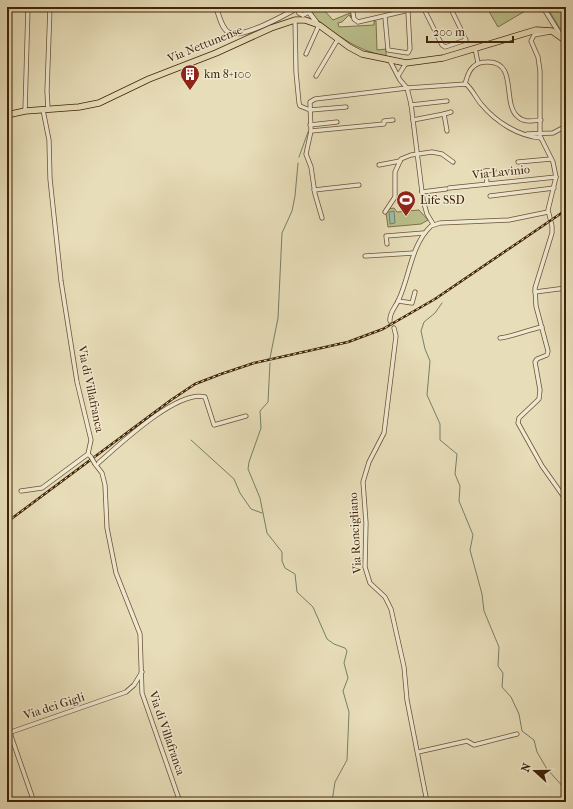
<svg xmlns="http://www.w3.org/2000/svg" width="573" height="809" font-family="'IM FELL French Canon',serif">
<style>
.green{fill:#babf8b;stroke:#7d724a}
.water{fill:#98bda8;stroke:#758068}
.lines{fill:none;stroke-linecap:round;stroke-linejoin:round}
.stream{stroke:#758068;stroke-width:1}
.minor-tunnel{stroke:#c6b895;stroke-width:3.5;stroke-dasharray:3.5 2;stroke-linecap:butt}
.minor-casing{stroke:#6a5235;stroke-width:5}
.tertiary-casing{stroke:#6a5235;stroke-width:5.5}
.primary-casing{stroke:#402409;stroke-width:7}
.minor{stroke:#efe9d1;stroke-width:3.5}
.tertiary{stroke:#efe9d1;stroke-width:4}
.primary{stroke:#e7ddb8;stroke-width:5.5}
.rail-casing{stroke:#402409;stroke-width:2.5}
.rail{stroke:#efe9d1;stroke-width:1;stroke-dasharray:3;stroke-linecap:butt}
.minor-bridge-casing{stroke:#6a5235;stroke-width:5;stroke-linecap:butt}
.minor-bridge{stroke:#efe9d1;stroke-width:3.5}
.labels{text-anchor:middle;stroke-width:3;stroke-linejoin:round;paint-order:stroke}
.street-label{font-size:12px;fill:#402409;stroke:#efe9d1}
.poi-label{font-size:12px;fill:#402409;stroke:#efe9d1;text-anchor:start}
</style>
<rect width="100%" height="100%" fill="#e7ddb8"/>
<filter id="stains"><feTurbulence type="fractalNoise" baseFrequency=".005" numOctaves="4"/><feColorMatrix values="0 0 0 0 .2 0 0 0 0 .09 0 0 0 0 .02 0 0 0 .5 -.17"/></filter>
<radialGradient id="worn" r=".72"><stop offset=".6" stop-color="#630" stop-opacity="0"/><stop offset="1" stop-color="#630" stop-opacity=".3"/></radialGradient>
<g class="green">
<path d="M 312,7 L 321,7 L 333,20 L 350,13 L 351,18 L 349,15 L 342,22 L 338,23 L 339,27 L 374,25 L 374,21 L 376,21 L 377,50 L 386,49 L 386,56 C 355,50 339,36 315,18 L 312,12 Z"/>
<path d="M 489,7 L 532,7 L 498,27 L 487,8 Z"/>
<path d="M 547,7 L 566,7 L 566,26 L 560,29 Z"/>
<path d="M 394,208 L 397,212 L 419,210 L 428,220 L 421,224 L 388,227 L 386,213 L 388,209 Z"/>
</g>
<path class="water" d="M 394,211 L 395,223 L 390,224 L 389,212 Z"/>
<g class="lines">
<g class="stream">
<path d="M 299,157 L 308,132"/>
<path d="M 442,303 L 435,313 L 424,322 L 421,331 L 425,349 L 430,361 L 427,395 L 440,424 L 440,440 L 457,454 L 455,474 L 460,486 L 459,501 L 473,535 L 470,550 L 482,594 L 484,611 L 499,647 L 498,666 L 503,673 L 502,687 L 511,697 L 519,714 L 522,731 L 534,740 L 537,752 L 547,769 L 566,790"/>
<path d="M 270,358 L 278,318 L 282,233 L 292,211 L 295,196 L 298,163"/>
<path d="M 270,363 L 268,402 L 260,411 L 261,428 L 249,462 L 248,469 L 260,498 L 267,533 L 282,552 L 282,561 L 285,568 L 295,574 L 297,592 L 313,607 L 327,639 L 334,644 L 345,648 L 347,651 L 344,663 L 348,678 L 343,691 L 349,712 L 347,760 L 335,782 L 332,802"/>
<path d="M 191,440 L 234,479 L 240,493 L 251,509 L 262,513"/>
</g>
<path class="minor-tunnel" d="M 390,321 L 394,328"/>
<defs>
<g id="minor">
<path d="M 352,7 L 354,19 L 358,22 L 422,7"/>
<path d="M 423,7 L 442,45 L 445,47 L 466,40 L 450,7"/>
<path d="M 385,17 L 388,50 L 408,53 L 410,49 L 408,12"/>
<path d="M 295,20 L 296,72 L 299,103 L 300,106 L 310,110"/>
<path d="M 550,32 L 534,35 L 531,41 L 538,57 L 540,71 L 540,136 L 553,162 L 556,177 L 548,210 L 552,226 L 552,233 L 535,288 L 536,306 L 548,351 L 547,355 L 537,359 L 535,362 L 540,390 L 539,399 L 519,418 L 518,423 L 542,466 L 566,500"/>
<path d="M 475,48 L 478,63"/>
<path d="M 306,54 L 319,25"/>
<path d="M 390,61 L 400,80 L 407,88 L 466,84 C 472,89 476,98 481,104 C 496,122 518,136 541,138"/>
<path d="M 566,72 L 564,73 L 566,79"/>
<path d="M 316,76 L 338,39"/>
<path d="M 398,76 L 406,63"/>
<path d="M 465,84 C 467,78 468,71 473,67 C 477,63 482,62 487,62 C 518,61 502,102 517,116 C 524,123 532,121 541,120"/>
<path d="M 411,105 L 447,101"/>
<path d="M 48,109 L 47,91 L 50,7"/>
<path d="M 43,110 L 49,140 L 50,179 L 61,281 L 77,382 L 91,440 L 88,454 L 91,457"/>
<path d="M 310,110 L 346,107"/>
<path d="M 25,111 L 28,7"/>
<path d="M 444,114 L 451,112"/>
<path d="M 413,120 L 444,114 L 447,131"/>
<path d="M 310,125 L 337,122"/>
<path d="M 311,131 L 384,124 L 384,121 L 393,120"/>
<path d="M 527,134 L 553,133 L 566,126"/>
<path d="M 518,162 L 551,159"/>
<path d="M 379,165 L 400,161"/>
<path d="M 486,171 L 487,184"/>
<path d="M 479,172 L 494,170"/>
<path d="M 449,188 L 556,177"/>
<path d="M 314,190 L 359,185"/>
<path d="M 422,192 L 446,189"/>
<path d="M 490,196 L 554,188"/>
<path d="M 385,212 L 395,197 L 395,172 L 401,159 L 411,155 L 432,152 L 442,154 L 453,162"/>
<path d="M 322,218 L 315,194 L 311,167 L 306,154 L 311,131 L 310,102 L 315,99 L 407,88 L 411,104 L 423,200 L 427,214 L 433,224"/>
<path d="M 387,244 L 386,236 L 424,233"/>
<path d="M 365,256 L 414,253"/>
<path d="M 535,292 L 566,288"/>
<path d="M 398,301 L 412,303 L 415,292"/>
<path d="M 390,321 C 389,312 396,307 399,299 C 410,275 411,245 431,226 L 440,223 L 509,220 L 548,212"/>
<path d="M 394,328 L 396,336 L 384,433 L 369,462 L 363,482 L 366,523 L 365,567 L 370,583 L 385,597 L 391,609 L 404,667 L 407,700 L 427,802"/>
<path d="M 500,338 C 515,336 527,330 542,327"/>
<path d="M 95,464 L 102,473 L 105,485 L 107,528 L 116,573 L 140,634 L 142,693 L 180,802"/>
<path d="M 96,465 C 117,447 177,389 205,397 L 214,425 L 246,416"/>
<path d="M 21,491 L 42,488 L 88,454"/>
<path d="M 418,752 L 467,741 L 474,745 L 517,734"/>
<path d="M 34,802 L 11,736 L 11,732 L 126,692 L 134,685 L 142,672"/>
</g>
<g id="tertiary">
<path d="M 216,7 C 219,15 221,27 228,32 C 239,41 287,14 299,7"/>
<path d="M 299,7 L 299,13 L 303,15 L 308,12 L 307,7"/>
<path d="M 543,7 L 561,36"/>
<path d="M 308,11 L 317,23"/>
</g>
<path id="primary" d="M 7,115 L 25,111 L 79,107 L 99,103 L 149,79 L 216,53 L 271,28 L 295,20 L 305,20 L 319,25 L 349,47 L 362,54 L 406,63 L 443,58 L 536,30 L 552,31 L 566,41"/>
</defs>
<use href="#minor" class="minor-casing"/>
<use href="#tertiary" class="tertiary-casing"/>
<use href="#primary" class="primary-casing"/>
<use href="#minor" class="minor"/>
<use href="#tertiary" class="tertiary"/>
<use href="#primary" class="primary"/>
<defs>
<path id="rail" d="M 7,522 L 171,400 L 195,384 L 221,374 L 254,363 L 348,342 L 383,329 L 435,299 L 566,210"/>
</defs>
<use href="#rail" class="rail-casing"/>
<use href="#rail" class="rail"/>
<defs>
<path id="minor-bridge" d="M 91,457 L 95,464"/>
</defs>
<use href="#minor-bridge" class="minor-bridge-casing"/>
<use href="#minor-bridge" class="minor-bridge"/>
</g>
<defs>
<symbol id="building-pin" viewBox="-11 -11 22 30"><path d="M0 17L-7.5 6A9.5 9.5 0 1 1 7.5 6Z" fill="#8f2418" stroke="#efe9d1"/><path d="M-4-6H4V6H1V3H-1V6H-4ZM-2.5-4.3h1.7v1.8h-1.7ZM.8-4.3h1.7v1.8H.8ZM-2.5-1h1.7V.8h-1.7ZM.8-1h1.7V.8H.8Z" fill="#fff"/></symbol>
<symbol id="stadium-pin" viewBox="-11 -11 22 30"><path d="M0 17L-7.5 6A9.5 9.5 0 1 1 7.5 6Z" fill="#8f2418" stroke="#efe9d1"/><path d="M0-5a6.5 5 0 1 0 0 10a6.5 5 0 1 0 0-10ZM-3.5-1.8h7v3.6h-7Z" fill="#fff"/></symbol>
</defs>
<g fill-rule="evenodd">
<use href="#building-pin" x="179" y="63" width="22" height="30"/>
<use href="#stadium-pin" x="395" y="189" width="22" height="30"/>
</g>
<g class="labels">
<g class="street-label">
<text transform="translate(205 44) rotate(-22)" y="4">Via Nettunense</text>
<text transform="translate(501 172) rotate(-6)" y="4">Via Lavinio</text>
<text transform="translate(91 389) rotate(78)" y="4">Via di Villafranca</text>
<text transform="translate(355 533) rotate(-93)" y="4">Via Roncigliano</text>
<text transform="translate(54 706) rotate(-18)" y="4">Via dei Gigli</text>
<text transform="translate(167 733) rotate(71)" y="4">Via di Villafranca</text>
</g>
<g class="poi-label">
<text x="204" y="78">km 8+100</text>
<text x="420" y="204">Life SSD</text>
</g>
</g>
<rect width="573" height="809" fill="none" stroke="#e7ddb8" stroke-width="24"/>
<rect x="8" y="8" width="557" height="793" fill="none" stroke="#402409" stroke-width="2"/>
<rect x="12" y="12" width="549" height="785" fill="none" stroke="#402409"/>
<g transform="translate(535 771) rotate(291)" stroke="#efe9d1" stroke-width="3" paint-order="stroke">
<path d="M0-3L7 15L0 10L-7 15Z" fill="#402409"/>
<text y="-6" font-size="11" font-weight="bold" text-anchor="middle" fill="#402409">N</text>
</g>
<path d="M427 36v6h86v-6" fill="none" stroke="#402409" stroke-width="2"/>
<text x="433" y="36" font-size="12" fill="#402409" stroke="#efe9d1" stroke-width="3" paint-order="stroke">200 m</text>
<rect width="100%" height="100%" filter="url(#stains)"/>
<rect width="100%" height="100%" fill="url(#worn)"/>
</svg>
